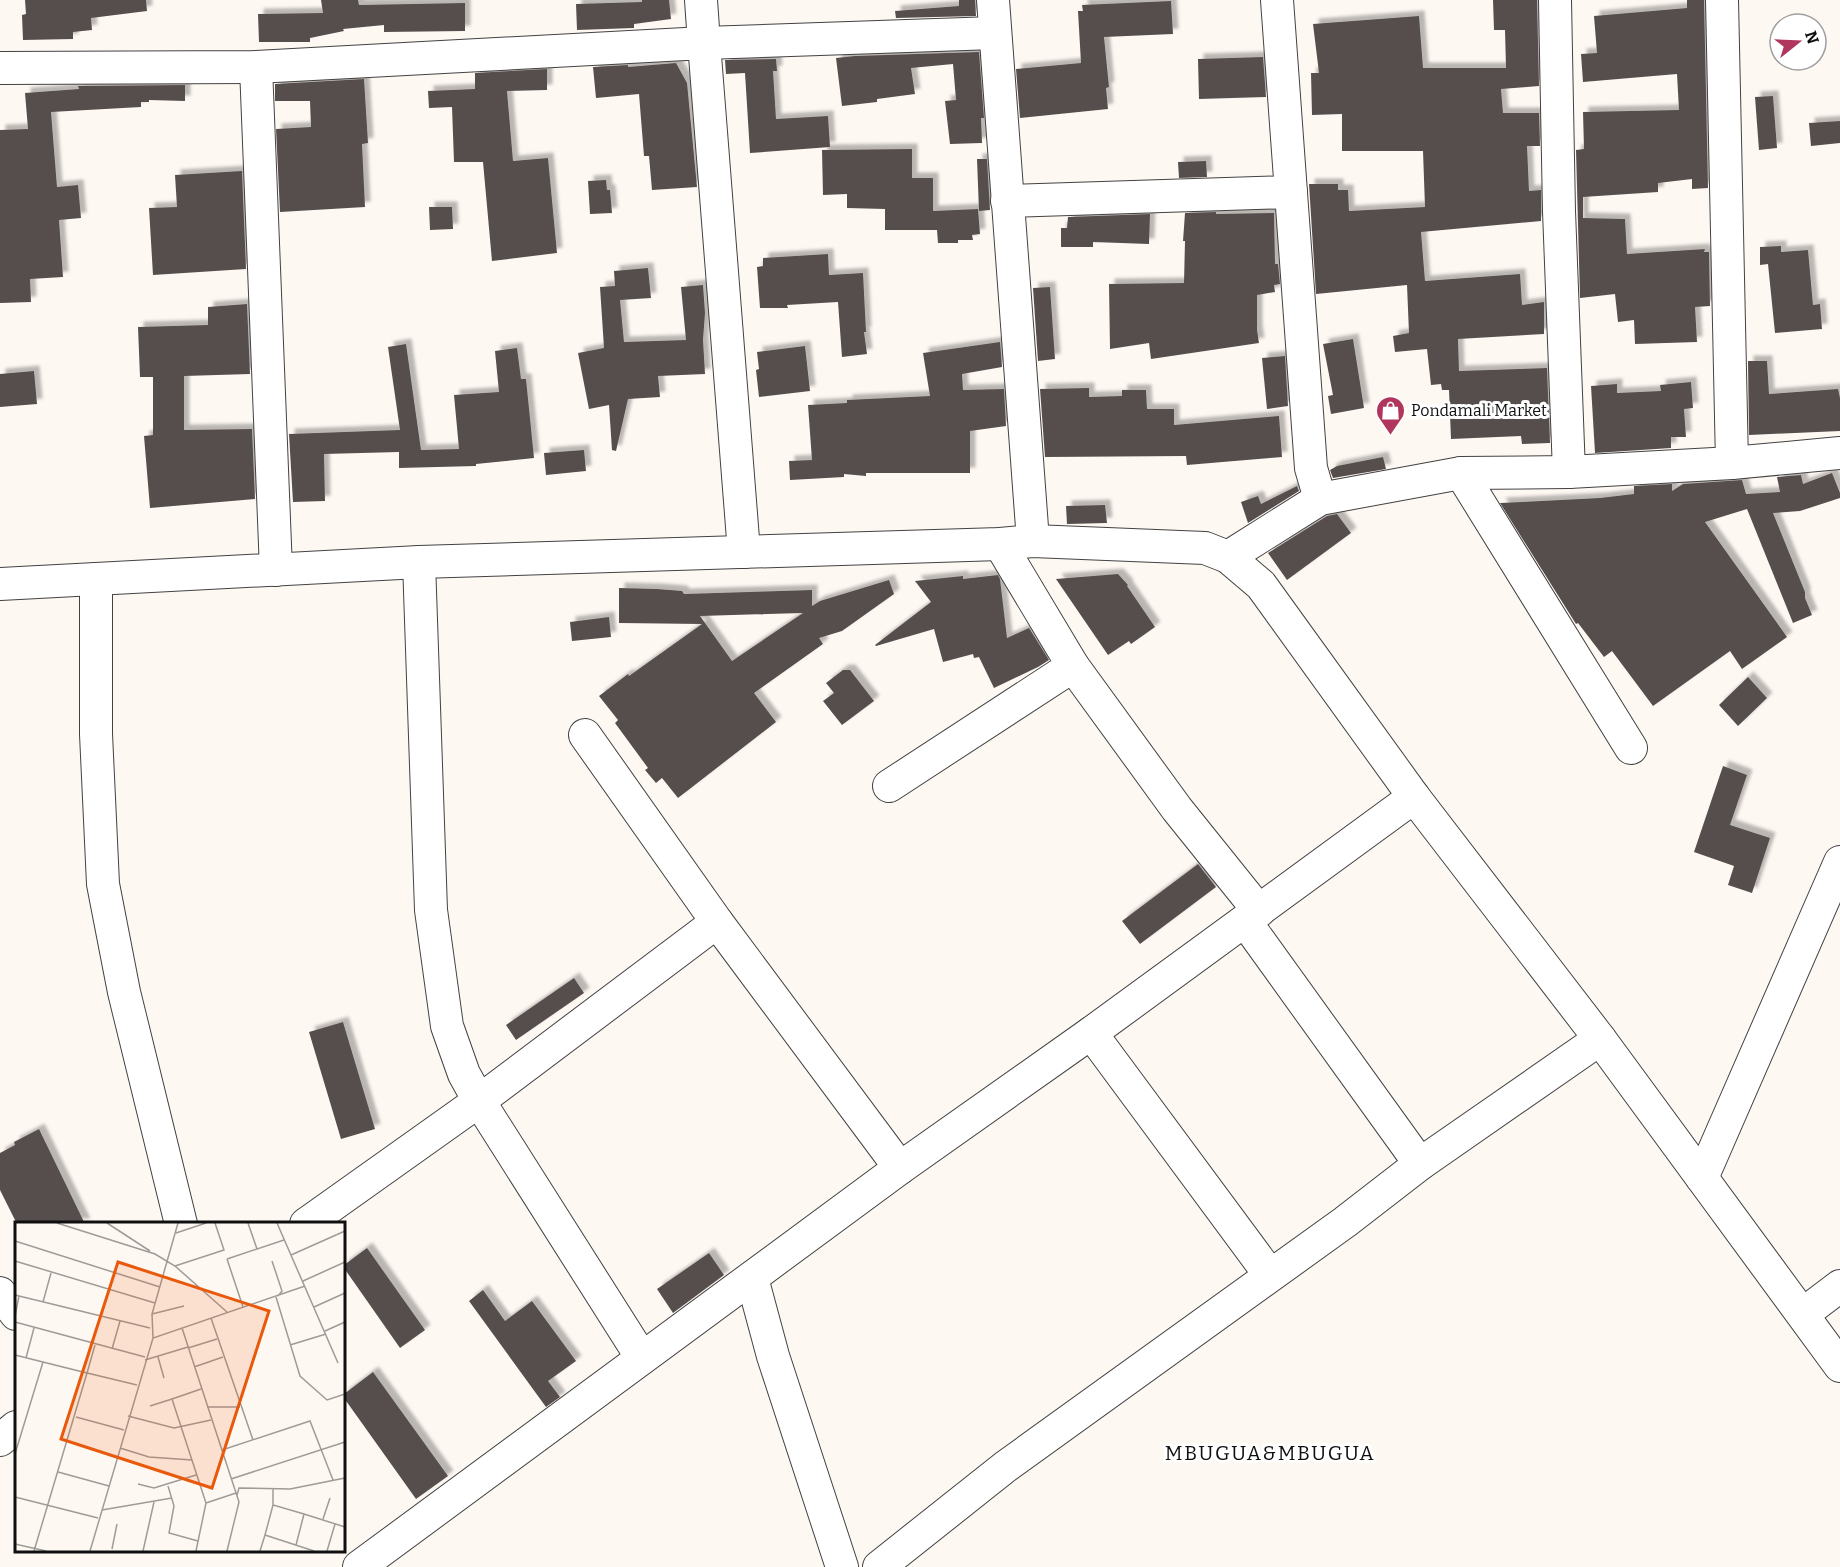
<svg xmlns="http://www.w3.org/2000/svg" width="1840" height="1567" font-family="Bitter,serif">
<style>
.building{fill:#574e4d;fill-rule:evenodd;filter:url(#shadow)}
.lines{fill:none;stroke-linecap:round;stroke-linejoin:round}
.minor-casing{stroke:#424242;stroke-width:34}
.minor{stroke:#fff;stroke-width:32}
.labels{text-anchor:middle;stroke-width:6;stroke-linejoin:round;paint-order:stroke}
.poi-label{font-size:16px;fill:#0f0f0f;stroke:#fff;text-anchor:start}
.quarter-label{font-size:20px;letter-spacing:1.5px;fill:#0f0f0f;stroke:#fff}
.inset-road{fill:none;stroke:#9e9b98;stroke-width:1.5}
.view{fill:#e8590c;fill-opacity:0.15;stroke:#e8590c;stroke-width:3}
.inset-edge{fill:none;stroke:#0f0f0f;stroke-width:3}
</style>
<defs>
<filter id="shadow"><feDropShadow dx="5.5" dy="-5.5" stdDeviation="1.5" flood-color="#0004"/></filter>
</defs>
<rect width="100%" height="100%" fill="#fef8f3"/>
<g class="building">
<path d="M 25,0 L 146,0 L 147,11 L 91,18 L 92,30 L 73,32 L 73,39 L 23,40 L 22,15 L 26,14 Z"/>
<path d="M 321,0 L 358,0 L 359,5 L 465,3 L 465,31 L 384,32 L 384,25 L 343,29 L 344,31 L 310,38 L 310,42 L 259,42 L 258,14 L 323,13 Z"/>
<path d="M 642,0 L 669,0 L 671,19 L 634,24 L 634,28 L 577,30 L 576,4 L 642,2 Z"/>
<path d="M 959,0 L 975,0 L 976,16 L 896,18 L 895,11 L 959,6 Z"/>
<path d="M 1493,0 L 1537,0 L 1539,86 L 1501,89 L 1503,113 L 1539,113 L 1540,146 L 1527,146 L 1529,191 L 1541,190 L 1541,221 L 1421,232 L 1425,281 L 1520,274 L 1522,305 L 1544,302 L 1544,334 L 1458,339 L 1459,371 L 1547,368 L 1550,443 L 1522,444 L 1521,436 L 1451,439 L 1449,390 L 1442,390 L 1441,384 L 1431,385 L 1427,349 L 1395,352 L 1393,336 L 1409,333 L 1407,285 L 1316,294 L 1309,184 L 1338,184 L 1338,190 L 1348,190 L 1349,211 L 1425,207 L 1423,151 L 1342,151 L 1342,114 L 1312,115 L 1311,73 L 1319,73 L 1313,24 L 1419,16 L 1423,68 L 1506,68 L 1505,30 L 1494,30 Z"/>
<path d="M 1687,0 L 1704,0 L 1708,188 L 1692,189 L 1692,179 L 1658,183 L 1658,192 L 1583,197 L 1583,218 L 1625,219 L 1627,254 L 1705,249 L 1704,252 L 1709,252 L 1710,306 L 1695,307 L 1697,342 L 1635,344 L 1634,320 L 1618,322 L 1615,294 L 1580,298 L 1576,150 L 1584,149 L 1583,112 L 1679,110 L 1677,74 L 1583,82 L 1581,54 L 1597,53 L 1594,16 L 1687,8 Z"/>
<path d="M 1171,1 L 1173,34 L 1104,37 L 1109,87 L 1106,88 L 1108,109 L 1020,118 L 1016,69 L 1081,63 L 1078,11 L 1083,11 L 1082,5 Z"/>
<path d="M 979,52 L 984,118 L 981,118 L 982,143 L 950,144 L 945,101 L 956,100 L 953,64 L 911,68 L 915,94 L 877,99 L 877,102 L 842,106 L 836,58 L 855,56 Z"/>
<path d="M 1263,57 L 1266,97 L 1199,99 L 1198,59 Z"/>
<path d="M 776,59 L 777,71 L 773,71 L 776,119 L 828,116 L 830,147 L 750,153 L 745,73 L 726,74 L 725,60 Z"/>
<path d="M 676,63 L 687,83 L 697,187 L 652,190 L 649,156 L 644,156 L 639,94 L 596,98 L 593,67 L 628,65 L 628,67 Z"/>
<path d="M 547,69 L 547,90 L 507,91 L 513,161 L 548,158 L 557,253 L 492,261 L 483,162 L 454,162 L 452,107 L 429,108 L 428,91 L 475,89 L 475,73 Z"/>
<path d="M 364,79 L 368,143 L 362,144 L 365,207 L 280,212 L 276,129 L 311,127 L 310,101 L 275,101 L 275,84 Z"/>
<path d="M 185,85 L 185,101 L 149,100 L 149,102 L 141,102 L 141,107 L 51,112 L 57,187 L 78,185 L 81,218 L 59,220 L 63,277 L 30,279 L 31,302 L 0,303 L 0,130 L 28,129 L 25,93 L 79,89 L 78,86 Z"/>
<path d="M 1773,96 L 1777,148 L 1759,150 L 1755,97 Z"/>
<path d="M 1840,121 L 1840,143 L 1811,146 L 1809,123 Z"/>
<path d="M 912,149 L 912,178 L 933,178 L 933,211 L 978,209 L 980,234 L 972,235 L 973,240 L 958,240 L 958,243 L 938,243 L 937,230 L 885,230 L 885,209 L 847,208 L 847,194 L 823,195 L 822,150 Z"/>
<path d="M 977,159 L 987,159 L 990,210 L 979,211 Z"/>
<path d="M 1206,161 L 1207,177 L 1179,178 L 1178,162 Z"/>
<path d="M 242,171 L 246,269 L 153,275 L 149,208 L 177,207 L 175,175 Z"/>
<path d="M 606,180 L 607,190 L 610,190 L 612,213 L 590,214 L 588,181 Z"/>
<path d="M 429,207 L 452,207 L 453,229 L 430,230 Z"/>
<path d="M 1216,212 L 1216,214 L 1274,213 L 1275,264 L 1278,264 L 1280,284 L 1274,285 L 1275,292 L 1257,295 L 1257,330 L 1259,343 L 1151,359 L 1149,343 L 1110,349 L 1109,284 L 1184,283 L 1185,241 L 1183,241 L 1185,213 Z"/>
<path d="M 1150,214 L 1149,244 L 1093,242 L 1093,247 L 1061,247 L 1061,228 L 1067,228 L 1068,217 Z"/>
<path d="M 1781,246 L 1781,252 L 1808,250 L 1813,305 L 1820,304 L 1822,329 L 1775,333 L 1768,264 L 1760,265 L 1760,247 Z"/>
<path d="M 828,254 L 829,275 L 863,273 L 866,332 L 864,332 L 867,354 L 842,357 L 838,302 L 787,305 L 788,308 L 760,308 L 757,267 L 763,266 L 763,258 Z"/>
<path d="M 648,268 L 651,298 L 620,300 L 624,342 L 686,340 L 681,287 L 703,285 L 705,313 L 703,340 L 705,374 L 658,376 L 660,397 L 628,399 L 616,451 L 612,450 L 609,405 L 589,409 L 578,353 L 604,348 L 600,287 L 615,286 L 614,271 Z"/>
<path d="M 1050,287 L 1055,359 L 1038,361 L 1033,288 Z"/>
<path d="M 247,304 L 250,374 L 184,376 L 184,430 L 252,429 L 255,499 L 150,508 L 144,436 L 153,435 L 153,377 L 140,377 L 138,327 L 208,325 L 208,307 Z"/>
<path d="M 1353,339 L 1364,408 L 1331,414 L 1328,396 L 1333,395 L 1323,344 Z"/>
<path d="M 1000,342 L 1002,367 L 962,374 L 963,390 L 1004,389 L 1006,426 L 970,431 L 970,473 L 866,473 L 866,476 L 844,474 L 844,477 L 790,480 L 789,461 L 812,460 L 808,405 L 847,403 L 847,400 L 930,396 L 923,353 Z"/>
<path d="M 406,344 L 421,450 L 459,449 L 454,395 L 499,392 L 495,351 L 517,348 L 521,379 L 526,379 L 534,458 L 476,464 L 476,466 L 399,468 L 399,452 L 324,454 L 325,501 L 293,502 L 289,434 L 400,430 L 388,347 Z"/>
<path d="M 805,346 L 810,391 L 759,397 L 756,370 L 759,369 L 757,352 Z"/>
<path d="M 1285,356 L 1288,406 L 1267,409 L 1262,358 Z"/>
<path d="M 1748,361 L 1767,361 L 1769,394 L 1838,389 L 1840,398 L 1840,431 L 1749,435 Z"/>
<path d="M 34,371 L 37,404 L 0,407 L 0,374 Z"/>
<path d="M 1691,382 L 1693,408 L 1684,409 L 1686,437 L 1671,437 L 1671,448 L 1595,453 L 1591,386 L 1617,384 L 1617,393 L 1661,391 L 1660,385 Z"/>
<path d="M 1089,388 L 1089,397 L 1122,396 L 1122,390 L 1146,390 L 1147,409 L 1174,409 L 1174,425 L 1279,416 L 1282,457 L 1187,465 L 1186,456 L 1045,457 L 1040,389 Z"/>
<path d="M 584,450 L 586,471 L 546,475 L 544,453 Z"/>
<path d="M 1383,457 L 1386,469 L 1333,478 L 1330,470 L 1337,466 Z"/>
<path d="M 1832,473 L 1840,493 L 1840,498 L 1800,511 L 1773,513 L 1805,592 L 1805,598 L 1812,615 L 1793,623 L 1747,509 L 1705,522 L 1787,637 L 1742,669 L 1730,651 L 1653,706 L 1612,651 L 1604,657 L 1578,623 L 1576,624 L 1500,503 L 1600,498 L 1634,494 L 1634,486 L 1672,484 L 1672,491 L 1683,484 L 1742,480 L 1746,494 L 1780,492 L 1777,477 L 1801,475 L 1803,484 Z"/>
<path d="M 1297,486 L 1299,491 L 1248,523 L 1241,502 L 1258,496 L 1261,504 Z"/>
<path d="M 1105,505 L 1107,523 L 1067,524 L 1066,506 Z"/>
<path d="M 1337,514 L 1351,533 L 1287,580 L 1268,553 L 1327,516 Z"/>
<path d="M 1118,574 L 1128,585 L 1127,586 L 1155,627 L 1131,644 L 1129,641 L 1108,655 L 1056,579 Z"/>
<path d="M 998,575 L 1000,579 L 1007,638 L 1029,628 L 1049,660 L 1038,667 L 994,688 L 979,657 L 974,658 L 973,654 L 943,662 L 934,629 L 876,646 L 875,645 L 931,602 L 915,581 L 963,576 L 963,579 Z"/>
<path d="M 889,580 L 894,594 L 842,631 L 819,638 L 823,644 L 754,693 L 776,722 L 678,798 L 662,778 L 656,783 L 645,770 L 648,768 L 615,723 L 618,720 L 599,696 L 628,674 L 629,676 L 702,624 L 619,623 L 619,588 L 657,589 L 682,591 L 684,594 L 812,590 L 812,606 L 820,601 ZM 803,613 L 732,661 L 700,616 Z"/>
<path d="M 609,617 L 611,637 L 572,641 L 570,622 Z"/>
<path d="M 843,670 L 850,670 L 874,701 L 842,725 L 823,701 L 834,693 L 826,683 Z"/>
<path d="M 1748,677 L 1767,698 L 1738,726 L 1719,705 Z"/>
<path d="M 1723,766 L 1747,775 L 1730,825 L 1770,838 L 1752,893 L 1728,885 L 1734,866 L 1694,852 Z"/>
<path d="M 1198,864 L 1216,887 L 1140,944 L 1122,921 Z"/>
<path d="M 574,978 L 584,993 L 516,1040 L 506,1025 Z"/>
<path d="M 343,1022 L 375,1129 L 341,1139 L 309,1032 Z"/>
<path d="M 39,1129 L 85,1224 L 17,1224 L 0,1190 L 0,1153 L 15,1145 L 14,1142 Z"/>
<path d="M 367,1248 L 425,1330 L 400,1348 L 344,1268 L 344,1265 Z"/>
<path d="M 709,1253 L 724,1275 L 673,1313 L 657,1289 Z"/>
<path d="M 483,1290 L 505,1321 L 532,1301 L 576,1361 L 548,1381 L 560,1397 L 546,1407 L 469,1301 Z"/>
<path d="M 373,1372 L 448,1476 L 416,1499 L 344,1398 L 344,1394 Z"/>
</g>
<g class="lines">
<defs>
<g id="minor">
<path d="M 701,0 L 704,43 L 994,33"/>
<path d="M 993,0 L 1033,541"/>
<path d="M 1277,0 L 1311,468 L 1320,499"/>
<path d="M 1555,0 L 1559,211 L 1569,472"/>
<path d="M 1722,0 L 1732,463"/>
<path d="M 256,67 L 276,570"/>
<path d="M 0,68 L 256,67 L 704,43 L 744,552"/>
<path d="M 1007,201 L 1291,192"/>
<path d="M 1461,473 L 1631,748"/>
<path d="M 1000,544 L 1073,666 L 1177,809 L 1259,911"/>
<path d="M 1228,557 L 1320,499 L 1461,473 L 1569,472 L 1732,463 L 1840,453"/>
<path d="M 419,562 L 431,910 L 447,1026 L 464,1074 L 479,1101 L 642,1358"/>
<path d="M 96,579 L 96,734 L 103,884 L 124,992 L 181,1224"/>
<path d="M 0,584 L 419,562 L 1000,544 L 1033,541 L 1205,548 L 1228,557 L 1261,585 L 1414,797 L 1600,1039 L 1840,1366"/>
<path d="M 585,735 L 717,922"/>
<path d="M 889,786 L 1073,666"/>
<path d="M 1245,921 L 1420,1164"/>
<path d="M 1091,1033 L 1270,1275"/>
<path d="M 1702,1178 L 1840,862"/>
<path d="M 306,1224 L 479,1101 L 717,922 L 900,1168"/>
<path d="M 752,1278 L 773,1356 L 842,1567"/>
<path d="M 0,1293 L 16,1314"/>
<path d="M 1803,1314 L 1840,1286"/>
<path d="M 0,1440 L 16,1427"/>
<path d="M 359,1567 L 900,1168 L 1091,1033 L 1414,797"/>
<path d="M 879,1567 L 1005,1467 L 1345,1222 L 1420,1164 L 1600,1039"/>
</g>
</defs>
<use href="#minor" class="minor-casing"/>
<use href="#minor" class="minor"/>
</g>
<defs>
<symbol id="shop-pin" viewBox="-11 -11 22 30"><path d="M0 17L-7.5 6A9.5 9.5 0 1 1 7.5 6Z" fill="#b1365d" stroke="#fff"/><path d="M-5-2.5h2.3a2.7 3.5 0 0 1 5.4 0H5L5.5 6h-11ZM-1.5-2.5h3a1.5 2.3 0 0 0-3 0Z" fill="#fff"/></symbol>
</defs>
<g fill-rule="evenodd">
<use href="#shop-pin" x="1374" y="394" width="33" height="45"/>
</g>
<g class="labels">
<g class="poi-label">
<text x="1411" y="416">Pondamali Market</text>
</g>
<g class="quarter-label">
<text x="1270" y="1460">MBUGUA&amp;MBUGUA</text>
</g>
</g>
<g transform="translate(15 1222)">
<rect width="330" height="330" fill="#fef8f3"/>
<path class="inset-road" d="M 42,1 L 140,32 L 160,44 L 212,90M 92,1 L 135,29M 233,1 L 242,27M 262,1 L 323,141M 161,11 L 191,1M 0,19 L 145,65M 276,33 L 330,9M 212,37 L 269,18M 212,37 L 228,85M 0,39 L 140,81M 257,39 L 267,69 L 263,74M 160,44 L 209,28 L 200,1M 288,59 L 330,40M 0,73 L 135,106M 261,75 L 285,154 L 312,178 L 330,172M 28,80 L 36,51M 299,85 L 330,71M 137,92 L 169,84M 0,94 L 4,74M 196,96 L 238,218M 0,100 L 130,135M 167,106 L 224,280 L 212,329M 310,109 L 330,100M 138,116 L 137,92 L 163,1M 275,123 L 311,112M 173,126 L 202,117M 97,127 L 105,99M 0,133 L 72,151 L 80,123M 143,135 L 149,156M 11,136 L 19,106M 130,138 L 173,125M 179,145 L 208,135M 135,184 L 157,177M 192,185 L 225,185M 113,194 L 159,206 L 196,198M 61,195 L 109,208M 105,226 L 134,235 L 177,238M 207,228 L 295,199 L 318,258M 0,232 L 28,140M 43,250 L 94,264M 216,257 L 330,220M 123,262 L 139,266 L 181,253M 153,264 L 159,284 L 154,311 L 183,319M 258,266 L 258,283 L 289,292M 222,273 L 224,266 L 275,267 L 330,256M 0,275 L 83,296M 191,281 L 221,271M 87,288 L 157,276M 308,297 L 315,276M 250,313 L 258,283M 0,322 L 31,329M 281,323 L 289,292 L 330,305M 97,327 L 102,302M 19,329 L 72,151 L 122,163M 75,329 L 138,116 L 290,64M 128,329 L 139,280M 181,329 L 191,281 L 157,177 L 186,167M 245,329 L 250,313 L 299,329M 312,329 L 320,302"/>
<path class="view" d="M 103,40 L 254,89 L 197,266 L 46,217 Z"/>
<rect width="330" height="330" class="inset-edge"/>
</g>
<g transform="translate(1798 42) rotate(72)"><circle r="28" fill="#ffffff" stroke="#9f9f9f" stroke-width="1.5"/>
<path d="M0-4.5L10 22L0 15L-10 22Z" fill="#b1365d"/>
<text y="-9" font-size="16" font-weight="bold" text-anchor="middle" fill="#0f0f0f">N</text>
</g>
</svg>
